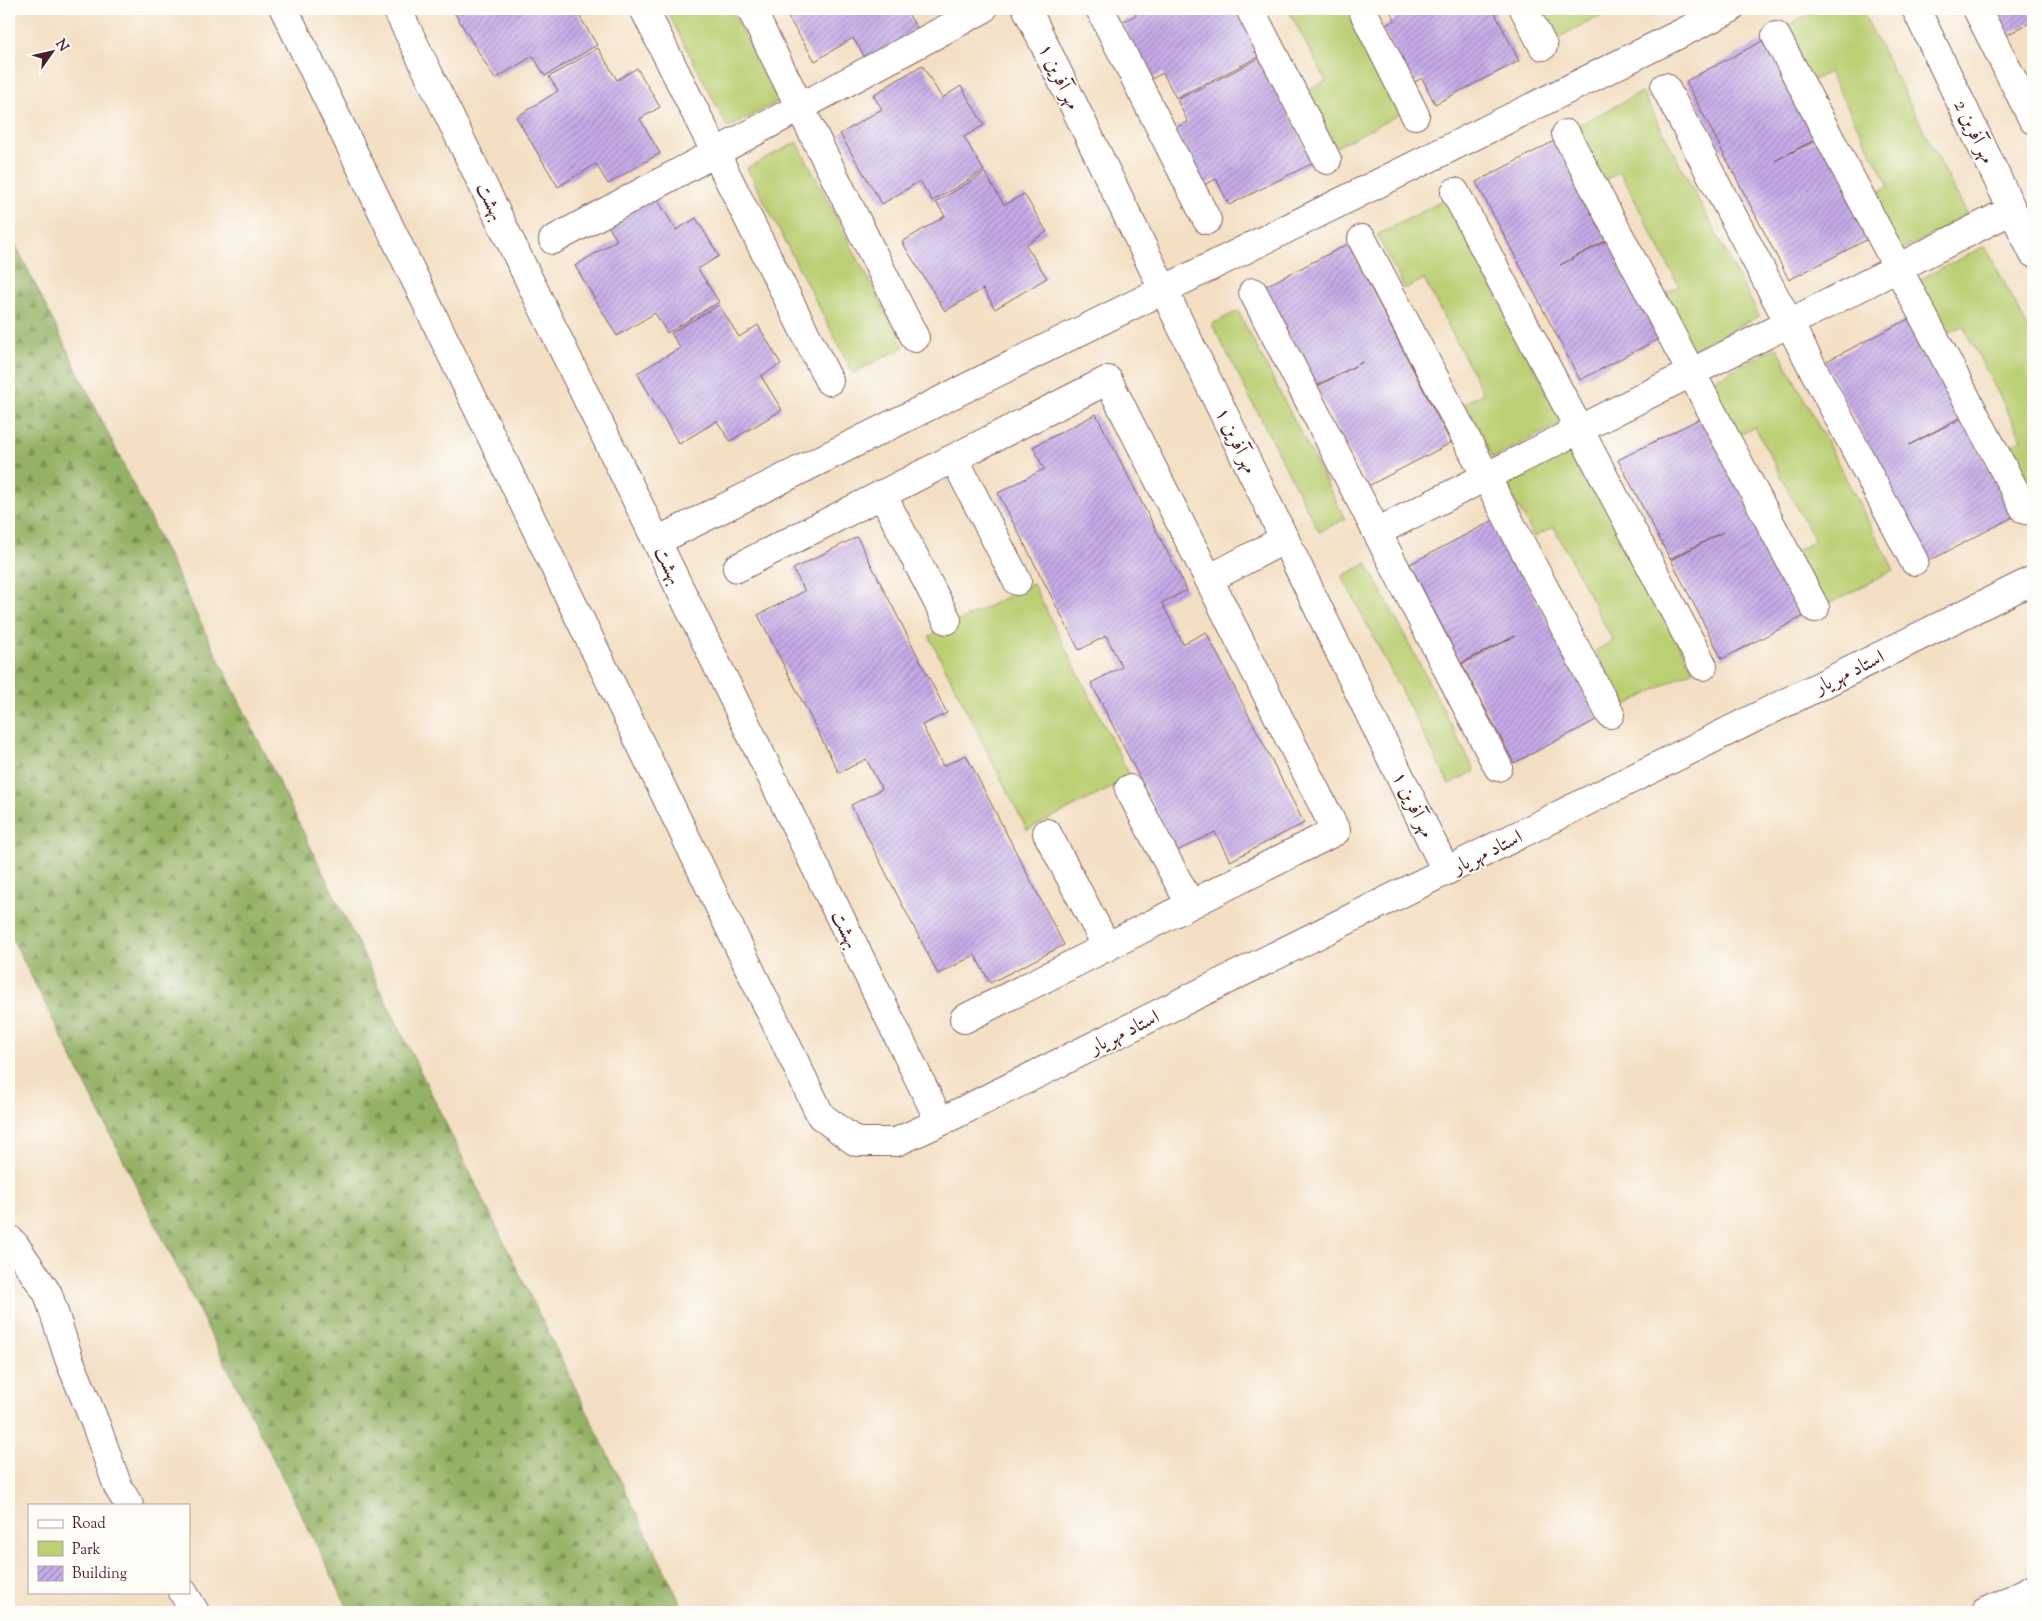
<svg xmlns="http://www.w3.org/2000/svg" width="2042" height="1621" font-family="'Sorts Mill Goudy',Amiri,serif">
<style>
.forest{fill:url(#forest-firs);stroke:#6f6848}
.green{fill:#bbcf73;stroke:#82774f}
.building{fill:url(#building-hatch)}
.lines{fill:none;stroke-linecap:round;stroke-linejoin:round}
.minor-casing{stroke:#856260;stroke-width:30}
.major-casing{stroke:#856260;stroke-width:30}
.minor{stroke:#fff;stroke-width:28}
.major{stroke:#fff;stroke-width:28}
.labels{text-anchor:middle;stroke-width:4;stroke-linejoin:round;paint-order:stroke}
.street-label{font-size:20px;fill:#4a1f2b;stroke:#fdfcf7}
</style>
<defs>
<pattern id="forest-firs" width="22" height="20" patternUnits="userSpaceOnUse" patternTransform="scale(1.25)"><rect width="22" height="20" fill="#94b265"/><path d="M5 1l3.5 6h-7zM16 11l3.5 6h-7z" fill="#7b9053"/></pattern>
<pattern id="building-hatch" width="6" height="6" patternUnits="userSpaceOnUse" patternTransform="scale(1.25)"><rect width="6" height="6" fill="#c5abe8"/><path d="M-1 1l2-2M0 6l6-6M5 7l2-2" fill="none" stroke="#a28bbc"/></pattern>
</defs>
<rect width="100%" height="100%" fill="#fdfcf7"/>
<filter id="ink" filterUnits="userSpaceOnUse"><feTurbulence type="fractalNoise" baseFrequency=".02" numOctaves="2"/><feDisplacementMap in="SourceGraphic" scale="10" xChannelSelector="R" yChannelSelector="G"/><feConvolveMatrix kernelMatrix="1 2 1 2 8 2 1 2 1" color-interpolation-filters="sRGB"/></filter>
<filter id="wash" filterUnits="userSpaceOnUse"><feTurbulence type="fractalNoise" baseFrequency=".0096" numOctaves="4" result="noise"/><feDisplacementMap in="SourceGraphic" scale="20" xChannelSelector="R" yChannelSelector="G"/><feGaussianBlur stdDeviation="1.12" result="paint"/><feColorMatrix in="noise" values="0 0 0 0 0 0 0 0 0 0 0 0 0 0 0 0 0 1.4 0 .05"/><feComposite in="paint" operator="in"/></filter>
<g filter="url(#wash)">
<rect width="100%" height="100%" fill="#f3dfc3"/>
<path class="forest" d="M 9,231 L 685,1612 L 350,1612 L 9,932 Z"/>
<g class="green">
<path d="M 666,9 L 731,9 L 779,101 L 728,128 Z"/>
<path d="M 1288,9 L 1353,9 L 1406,111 L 1336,147 L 1307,91 L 1326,81 Z"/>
<path d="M 1539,9 L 1615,9 L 1555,39 Z"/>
<path d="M 1820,9 L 1861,9 L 1968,216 L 1900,251 L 1871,196 L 1889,186 L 1829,72 L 1810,82 L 1782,28 Z"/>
<path d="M 1642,92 L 1759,316 L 1689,351 L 1661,296 L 1679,286 L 1620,172 L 1601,182 L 1573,128 Z"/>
<path d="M 797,142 L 904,347 L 853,373 L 747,168 Z"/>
<path d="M 1446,199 L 1563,422 L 1493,458 L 1465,403 L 1483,393 L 1424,279 L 1405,289 L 1377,235 Z"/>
<path d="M 1985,246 L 2033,338 L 2033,505 L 2003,450 L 2022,439 L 1963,326 L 1943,335 L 1915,282 Z"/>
<path d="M 1238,311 L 1345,519 L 1319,532 L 1212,324 Z"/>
<path d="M 1777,347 L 1894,570 L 1825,606 L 1796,551 L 1815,541 L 1755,427 L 1736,437 L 1708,383 Z"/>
<path d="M 1576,447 L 1693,670 L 1624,706 L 1595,651 L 1613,641 L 1554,527 L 1534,537 L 1506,483 Z"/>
<path d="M 1367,563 L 1475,771 L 1449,784 L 1342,576 Z"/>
<path d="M 1033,584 L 1131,778 L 1027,830 L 929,636 Z"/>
</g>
<g id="blocks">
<g class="building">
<path d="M 452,9 L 582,9 L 577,12 L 597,45 L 545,76 L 533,56 L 495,79 Z"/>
<path d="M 783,9 L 905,9 L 917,28 L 866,59 L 853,38 L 815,61 Z"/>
<path d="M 1133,9 L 1236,9 L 1260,56 L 1176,98 L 1163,73 L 1151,79 L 1122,22 L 1136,15 Z"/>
<path d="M 1389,9 L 1493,9 L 1519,61 L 1435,104 L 1422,78 L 1411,84 L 1382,27 L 1395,20 Z"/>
<path d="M 1987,9 L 2033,9 L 2033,21 L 2003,37 Z"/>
<path d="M 1770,37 L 1821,136 L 1775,161 L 1822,137 L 1874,236 L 1789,280 L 1686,81 Z"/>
<path d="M 598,48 L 617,80 L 637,68 L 660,107 L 640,119 L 660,153 L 608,184 L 596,164 L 558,187 L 516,117 L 558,91 L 549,77 Z"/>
<path d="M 1260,58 L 1313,163 L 1229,205 L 1216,179 L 1204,185 L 1175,128 L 1188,122 L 1177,100 Z"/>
<path d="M 922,65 L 942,98 L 961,86 L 984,125 L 964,137 L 984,171 L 932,201 L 920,181 L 882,204 L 840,134 L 882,109 L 873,95 Z"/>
<path d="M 1560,138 L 1612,237 L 1560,265 L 1613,238 L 1664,336 L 1580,380 L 1476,182 Z"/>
<path d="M 985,173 L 1004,205 L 1024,194 L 1047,232 L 1026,245 L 1047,278 L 995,309 L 983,289 L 945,311 L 902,242 L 945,216 L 936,202 Z"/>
<path d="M 656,197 L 676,230 L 696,218 L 719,256 L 698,269 L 719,302 L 667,333 L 655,313 L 617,336 L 575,266 L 617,240 L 608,226 Z"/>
<path d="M 1348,244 L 1451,443 L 1368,486 L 1316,387 L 1363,362 L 1315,386 L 1264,287 Z"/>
<path d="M 719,305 L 739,337 L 758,325 L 781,364 L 761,376 L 782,410 L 730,441 L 717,421 L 679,444 L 637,373 L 680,348 L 671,333 Z"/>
<path d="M 1910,318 L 1961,417 L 1909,445 L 1962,418 L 2013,517 L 1929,561 L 1825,362 Z"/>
<path d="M 1096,414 L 1187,590 L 1162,603 L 1183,644 L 1206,632 L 1304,823 L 1230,861 L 1215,832 L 1177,851 L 1091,683 L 1122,667 L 1106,636 L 1079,650 L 998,493 L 1044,469 L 1033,447 Z"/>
<path d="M 1703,417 L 1806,615 L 1722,659 L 1671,560 L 1723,532 L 1670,559 L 1618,460 Z"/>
<path d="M 1494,520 L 1598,719 L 1514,763 L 1462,664 L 1515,636 L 1461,663 L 1410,564 Z"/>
<path d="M 857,537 L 947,713 L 922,725 L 943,766 L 966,755 L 1064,945 L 990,983 L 975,955 L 938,974 L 851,805 L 882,789 L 866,759 L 839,773 L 758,615 L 805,591 L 793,569 Z"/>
</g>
</g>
</g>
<g filter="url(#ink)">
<use href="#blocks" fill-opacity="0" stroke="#856260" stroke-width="1"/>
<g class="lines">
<defs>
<g id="minor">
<path d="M 644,9 L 829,381"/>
<path d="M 751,9 L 915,338"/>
<path d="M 1027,9 L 1446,871"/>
<path d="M 1100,9 L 1207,220"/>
<path d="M 1250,9 L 1327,160"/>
<path d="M 1362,9 L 1415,115"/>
<path d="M 1524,9 L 1543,46"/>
<path d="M 1916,9 L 2033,253"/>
<path d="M 1977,9 L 2033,120"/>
<path d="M 1776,36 L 2025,510"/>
<path d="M 1665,87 L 1914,561"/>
<path d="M 1566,134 L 1815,608"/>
<path d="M 1455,192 L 1703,666"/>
<path d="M 1362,239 L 1610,714"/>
<path d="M 553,240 L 983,9"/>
<path d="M 1253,292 L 1498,767"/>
<path d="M 954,458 L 1017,581"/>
<path d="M 882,494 L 947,620"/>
<path d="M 1377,532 L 2012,210"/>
<path d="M 657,541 L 1730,9"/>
<path d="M 737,568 L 1108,380 L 1336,831 L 964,1019"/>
<path d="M 1209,579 L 1285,539"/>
<path d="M 1129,789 L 1190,904"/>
<path d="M 1047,833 L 1107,947"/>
<path d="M 940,1122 L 2033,580"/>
<path d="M 9,1239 L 15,1245 L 48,1294 L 69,1359 L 96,1425 L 118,1487 L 129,1505"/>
<path d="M 183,1592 L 195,1612"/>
<path d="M 1986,1612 L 2033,1589"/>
</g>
<path id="major" d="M 284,9 L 821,1116 L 856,1142 L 896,1142 L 940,1122 L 397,9"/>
</defs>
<use href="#minor" class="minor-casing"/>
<use href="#major" class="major-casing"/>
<use href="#minor" class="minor"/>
<use href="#major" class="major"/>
</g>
</g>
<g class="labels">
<g class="street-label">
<text transform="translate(1060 76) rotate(64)" y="7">مهر آفرین ۱</text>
<text transform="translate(1975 131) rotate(64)" y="7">مهر آفرین 2</text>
<text transform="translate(491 201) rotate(64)" y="7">بهشت</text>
<text transform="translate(1237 440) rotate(64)" y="7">مهر آفرین ۱</text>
<text transform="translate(669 565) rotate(64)" y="7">بهشت</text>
<text transform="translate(1849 671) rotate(-26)" y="7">استاد مهریار</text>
<text transform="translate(1414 804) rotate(64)" y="7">مهر آفرین ۱</text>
<text transform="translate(1487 851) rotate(-26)" y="7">استاد مهریار</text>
<text transform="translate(846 929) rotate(64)" y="7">بهشت</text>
<text transform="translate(1124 1031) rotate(-26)" y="7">استاد مهریار</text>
</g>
</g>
<rect width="2042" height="1621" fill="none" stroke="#fdfcf7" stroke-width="30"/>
<rect x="28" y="1504" width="162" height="90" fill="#fdfcf7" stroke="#b5a4a5"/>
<rect x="38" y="1520" width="25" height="8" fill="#ffffff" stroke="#b5a4a5"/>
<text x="72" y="1528" font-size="15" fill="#4a1f2b">Road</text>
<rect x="38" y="1541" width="25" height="15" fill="#bbcf73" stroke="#b5a4a5"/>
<text x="72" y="1554" font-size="15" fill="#4a1f2b">Park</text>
<rect x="38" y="1566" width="25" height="15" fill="url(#building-hatch)" stroke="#b5a4a5"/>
<text x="72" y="1578" font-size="15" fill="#4a1f2b">Building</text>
<g transform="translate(52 52) rotate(56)" stroke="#fdfcf7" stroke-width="4" paint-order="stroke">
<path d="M0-4L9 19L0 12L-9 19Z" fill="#4a1f2b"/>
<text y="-8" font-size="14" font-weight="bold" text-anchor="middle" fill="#4a1f2b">N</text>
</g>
</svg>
